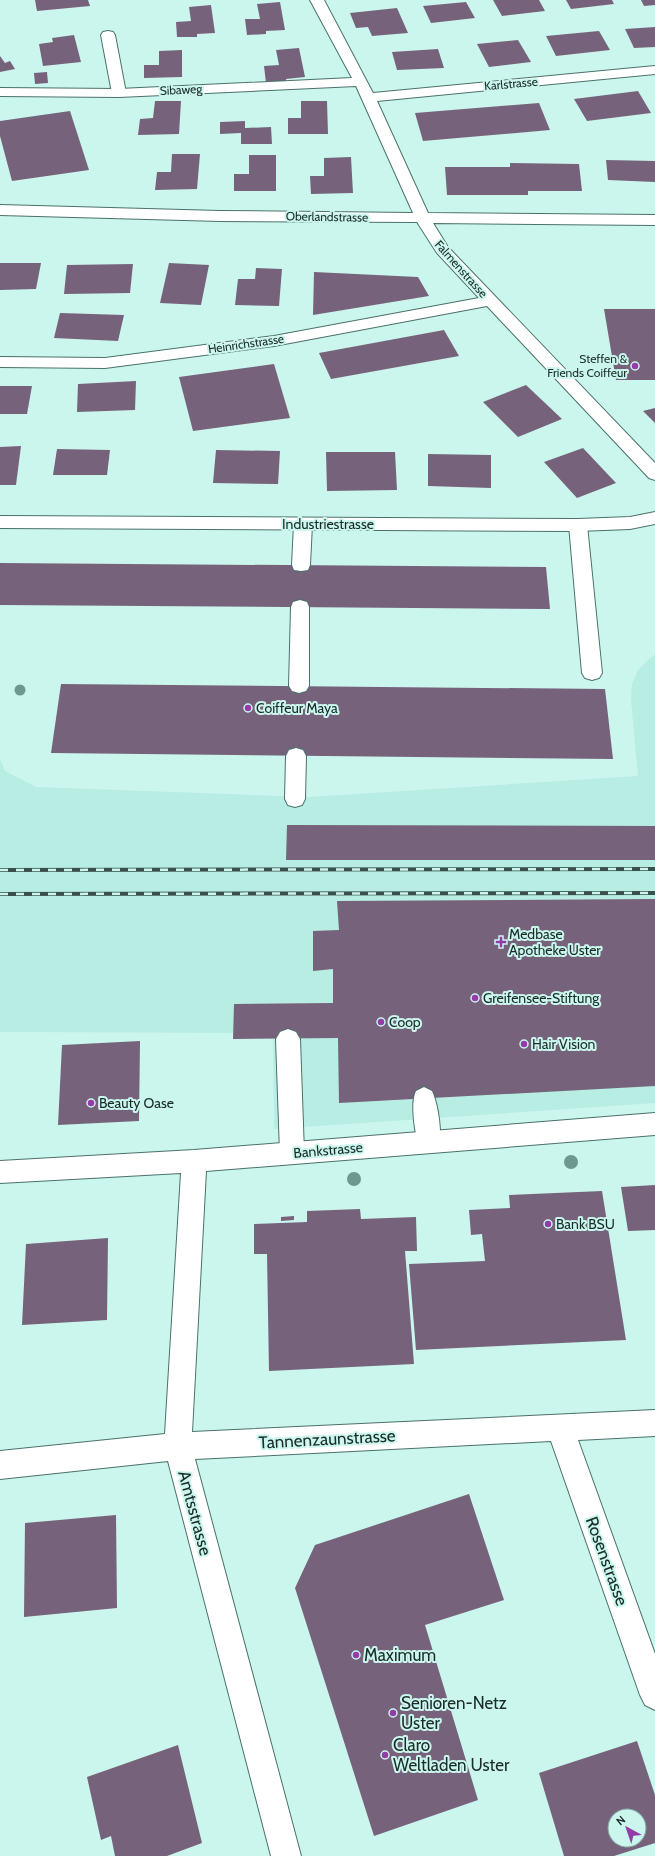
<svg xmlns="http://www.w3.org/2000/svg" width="655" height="1856" font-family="Cabin,sans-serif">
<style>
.built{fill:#b8ede3}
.building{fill:#77627b;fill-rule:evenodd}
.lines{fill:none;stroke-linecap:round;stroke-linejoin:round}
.lane-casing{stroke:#4a716b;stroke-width:2}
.street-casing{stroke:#4a716b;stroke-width:2}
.lane{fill:#fff;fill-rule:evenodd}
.street{fill:#fff;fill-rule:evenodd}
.rail-casing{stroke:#3a504c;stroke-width:4}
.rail{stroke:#cbf6ee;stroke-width:2.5;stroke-dasharray:8;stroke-linecap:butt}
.tree{fill:#6d9890}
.poi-dot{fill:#943ba7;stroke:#cbf6ee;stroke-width:1.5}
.labels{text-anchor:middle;stroke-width:4;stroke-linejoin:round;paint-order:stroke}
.far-street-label{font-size:12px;fill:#1a2b28;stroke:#cbf6ee}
.far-poi-label{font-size:12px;fill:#1a2b28;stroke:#cbf6ee;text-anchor:end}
.street-label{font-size:14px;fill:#1a2b28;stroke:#cbf6ee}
.poi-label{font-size:14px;fill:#1a2b28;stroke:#cbf6ee;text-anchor:start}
.near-street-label{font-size:17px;fill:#1a2b28;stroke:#cbf6ee}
.near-poi-label{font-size:17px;fill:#1a2b28;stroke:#cbf6ee;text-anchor:start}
</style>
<rect width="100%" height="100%" fill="#cbf6ee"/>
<path class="built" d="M 655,655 L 655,1103 L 274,1129 L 273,1033 L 0,1032 L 0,758 L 5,771 L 36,787 L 308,797 L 638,776 L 631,700 L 632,684 L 638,670 L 649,659 Z"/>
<g class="building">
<path d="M 35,0 L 88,0 L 90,6 L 37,11 Z"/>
<path d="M 493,0 L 539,0 L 545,11 L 502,16 Z"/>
<path d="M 566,0 L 612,0 L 614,4 L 571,9 Z"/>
<path d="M 641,0 L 655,0 L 655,5 L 644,6 Z"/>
<path d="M 280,2 L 285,30 L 266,31 L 266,34 L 247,35 L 245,19 L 260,19 L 257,4 Z"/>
<path d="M 466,2 L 475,18 L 431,23 L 423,6 Z"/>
<path d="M 211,5 L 215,33 L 197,34 L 197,37 L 177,37 L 176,22 L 191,21 L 189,7 Z"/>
<path d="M 397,8 L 408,33 L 372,36 L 368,27 L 356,28 L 350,13 Z"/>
<path d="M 655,27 L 655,47 L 634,48 L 625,29 Z"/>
<path d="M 599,31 L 610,50 L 556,56 L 546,36 Z"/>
<path d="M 74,35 L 81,62 L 43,66 L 39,44 L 53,42 L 52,38 Z"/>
<path d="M 518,40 L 531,62 L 489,67 L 477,44 Z"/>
<path d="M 299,48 L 305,77 L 286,79 L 286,82 L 266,83 L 264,66 L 279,65 L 276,50 Z"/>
<path d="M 438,49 L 444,68 L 397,70 L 392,52 Z"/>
<path d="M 182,50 L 182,77 L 144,78 L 144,65 L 159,65 L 159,51 Z"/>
<path d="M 0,56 L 5,63 L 10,61 L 15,69 L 0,72 Z"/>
<path d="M 47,72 L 48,83 L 35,84 L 34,73 Z"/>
<path d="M 638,91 L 651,113 L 587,121 L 574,99 Z"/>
<path d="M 155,101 L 181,101 L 179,134 L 138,135 L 140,119 L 153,118 Z"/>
<path d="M 301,101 L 327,101 L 328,134 L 288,134 L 288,118 L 301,118 Z"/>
<path d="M 539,103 L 550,130 L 423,141 L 415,113 Z"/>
<path d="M 70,111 L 89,170 L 12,181 L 0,136 L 0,121 Z"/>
<path d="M 245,121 L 245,128 L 271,127 L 272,144 L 241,144 L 241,133 L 220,134 L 220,122 Z"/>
<path d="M 172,154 L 200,154 L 197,189 L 155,190 L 157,172 L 171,172 Z"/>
<path d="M 249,155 L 276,155 L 276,191 L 234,191 L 234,174 L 249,174 Z"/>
<path d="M 351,157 L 353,193 L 311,194 L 310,176 L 324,176 L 324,158 Z"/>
<path d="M 606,160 L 655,161 L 655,182 L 608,180 Z"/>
<path d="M 510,163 L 579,164 L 582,191 L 528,191 L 528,195 L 447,195 L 445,167 L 510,167 Z"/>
<path d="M 0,263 L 41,263 L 36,289 L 0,290 Z"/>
<path d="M 169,263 L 209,265 L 201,305 L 160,303 Z"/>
<path d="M 133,264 L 130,293 L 64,294 L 67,265 Z"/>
<path d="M 256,268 L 282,269 L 279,306 L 235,305 L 238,279 L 255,279 Z"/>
<path d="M 314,272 L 418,277 L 429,296 L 313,315 Z"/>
<path d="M 604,309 L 655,309 L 655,380 L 616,380 Z"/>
<path d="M 60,313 L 124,315 L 118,341 L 54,338 Z"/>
<path d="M 444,330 L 459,356 L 331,379 L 319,353 Z"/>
<path d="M 274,364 L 290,418 L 193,431 L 179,377 Z"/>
<path d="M 136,381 L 135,410 L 77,412 L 78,384 Z"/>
<path d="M 526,385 L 562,419 L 518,437 L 483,402 Z"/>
<path d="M 0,386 L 32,386 L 27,414 L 0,414 Z"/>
<path d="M 655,408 L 655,423 L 643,411 Z"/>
<path d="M 21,446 L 16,485 L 0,485 L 0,447 Z"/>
<path d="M 583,448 L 616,483 L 577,498 L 544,462 Z"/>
<path d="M 57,449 L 110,450 L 107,475 L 53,475 Z"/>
<path d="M 216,450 L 280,451 L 278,484 L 213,483 Z"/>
<path d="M 326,452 L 395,452 L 397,490 L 327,491 Z"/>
<path d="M 428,454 L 491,455 L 491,488 L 428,486 Z"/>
<path d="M 0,563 L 546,567 L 550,609 L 0,605 Z"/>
<path d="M 61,684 L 605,689 L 613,759 L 51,753 Z"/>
<path d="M 287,825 L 655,826 L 655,860 L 286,860 Z"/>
<path d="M 655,899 L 655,1086 L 339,1103 L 338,1038 L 233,1039 L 234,1004 L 333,1003 L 333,969 L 313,971 L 313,931 L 339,930 L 337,901 Z"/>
<path d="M 140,1041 L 139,1121 L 58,1125 L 62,1045 Z"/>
<path d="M 655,1185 L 655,1230 L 628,1231 L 621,1187 Z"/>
<path d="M 602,1191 L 626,1340 L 416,1350 L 409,1264 L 485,1261 L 482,1234 L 471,1235 L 469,1210 L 510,1208 L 509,1195 Z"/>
<path d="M 360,1209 L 361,1219 L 416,1217 L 417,1251 L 405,1251 L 414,1364 L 269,1371 L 267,1254 L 254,1254 L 254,1224 L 307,1222 L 307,1211 Z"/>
<path d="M 294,1216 L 294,1220 L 281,1221 L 281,1217 Z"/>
<path d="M 108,1238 L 107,1320 L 22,1325 L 26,1244 Z"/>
<path d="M 469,1494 L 504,1600 L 425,1625 L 478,1800 L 374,1836 L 295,1588 L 315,1545 Z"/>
<path d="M 116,1515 L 117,1608 L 24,1617 L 25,1523 Z"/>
<path d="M 637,1741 L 655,1795 L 655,1843 L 614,1856 L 564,1856 L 539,1773 ZM 615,1816 L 639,1816 L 639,1840 L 615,1840 Z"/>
<path d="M 178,1745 L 202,1843 L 167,1856 L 115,1856 L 111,1836 L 101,1840 L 87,1777 Z"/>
</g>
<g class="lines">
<defs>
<g id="lane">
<path d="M 108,31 L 113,32 L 115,35 L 126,93 L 124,96 L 114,96 L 112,93 L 101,35 L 103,32 Z"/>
<path d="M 303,518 L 309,520 L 312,524 L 310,565 L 308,570 L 301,571 L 294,570 L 292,565 L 294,524 L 297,520 Z"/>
<path d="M 578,519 L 584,521 L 587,525 L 602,673 L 599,678 L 592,680 L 585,678 L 582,673 L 569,525 L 572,521 Z"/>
<path d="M 300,600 L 307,602 L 309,607 L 309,686 L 306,691 L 299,693 L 292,691 L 289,686 L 291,607 L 293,602 Z"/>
<path d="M 296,748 L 303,750 L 306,756 L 305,799 L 302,805 L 295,807 L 288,805 L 285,799 L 286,756 L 289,750 Z"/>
<path d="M 288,1029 L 296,1032 L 300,1039 L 304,1153 L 301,1161 L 292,1164 L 283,1161 L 280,1153 L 276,1039 L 280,1032 Z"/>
<path d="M 424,1087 L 432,1091 C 438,1104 443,1136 438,1149 L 429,1152 L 420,1149 C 415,1136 410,1103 416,1091 Z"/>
</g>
<g id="street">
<path d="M 310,0 L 324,0 L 373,93 L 655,66 L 655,74 L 377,101 L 428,213 L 655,215 L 655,225 L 433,223 L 448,247 L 655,463 L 655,480 L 649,478 L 487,306 L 274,346 L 105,368 L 0,367 L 0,357 L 105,358 L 274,336 L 479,298 L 437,253 L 417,222 L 220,221 L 0,215 L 0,205 L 220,211 L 413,213 L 356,86 L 119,97 L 0,96 L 0,88 L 119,89 L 352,78 Z"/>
<path d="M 655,512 L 655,524 L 630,529 L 578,531 L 0,528 L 0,516 L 578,519 L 630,517 Z"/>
<path d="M 655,1113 L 655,1135 L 206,1171 L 192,1432 L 655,1410 L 655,1436 L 578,1440 L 655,1654 L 655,1710 L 645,1705 L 640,1695 L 551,1441 L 195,1459 L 301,1856 L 271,1856 L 168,1461 L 0,1479 L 0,1451 L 165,1434 L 181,1173 L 0,1183 L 0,1161 L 194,1150 Z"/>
</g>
</defs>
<use href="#lane" class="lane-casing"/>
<use href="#street" class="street-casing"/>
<use href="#lane" class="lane"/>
<use href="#street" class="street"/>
<defs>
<g id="rail">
<path d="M 0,870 L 655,869"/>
<path d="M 0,894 L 655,893"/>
</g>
</defs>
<use href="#rail" class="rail-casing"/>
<use href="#rail" class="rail"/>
</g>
<g class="tree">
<circle cx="20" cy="690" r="5.5"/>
<circle cx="571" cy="1162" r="7"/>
<circle cx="354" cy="1179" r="7"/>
</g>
<g class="poi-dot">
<circle cx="635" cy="366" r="4"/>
<circle cx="248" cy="708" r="4"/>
<path d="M499 936h4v4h4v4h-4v4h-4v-4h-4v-4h4z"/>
<circle cx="475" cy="998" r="4"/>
<circle cx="381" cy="1022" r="4"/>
<circle cx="524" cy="1044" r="4"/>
<circle cx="91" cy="1103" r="4"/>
<circle cx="548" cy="1224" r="4"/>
<circle cx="356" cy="1655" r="4"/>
<circle cx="393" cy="1713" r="4"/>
<circle cx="385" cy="1755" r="4"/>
</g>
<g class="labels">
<g class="far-street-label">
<text transform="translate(511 84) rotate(-5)" y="4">Karlstrasse</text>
<text transform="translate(181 90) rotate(-3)" y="4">Sibaweg</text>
<text transform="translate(327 217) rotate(1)" y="4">Oberlandstrasse</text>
<text transform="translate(461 269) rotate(48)" y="4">Falmenstrasse</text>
<text transform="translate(246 344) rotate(-8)" y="4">Heinrichstrasse</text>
</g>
<g class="far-poi-label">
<text x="627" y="363">Steffen &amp;<tspan x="627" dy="14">Friends Coiffeur</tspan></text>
</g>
<g class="street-label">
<text x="328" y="529">Industriestrasse</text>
<text transform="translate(328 1150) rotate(-5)" y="5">Bankstrasse</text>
</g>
<g class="poi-label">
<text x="256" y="713">Coiffeur Maya</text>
<text x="509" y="939">Medbase<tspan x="509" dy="16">Apotheke Uster</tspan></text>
<text x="483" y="1003">Greifensee-Stiftung</text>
<text x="389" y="1027">Coop</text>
<text x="532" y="1049">Hair Vision</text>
<text x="99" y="1108">Beauty Oase</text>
<text x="556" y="1229">Bank BSU</text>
</g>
<g class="near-street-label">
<text transform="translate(327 1439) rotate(-3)" y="6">Tannenzaunstrasse</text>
<text transform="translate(195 1513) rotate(75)" y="6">Amtsstrasse</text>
<text transform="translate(607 1561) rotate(70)" y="6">Rosenstrasse</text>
</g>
<g class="near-poi-label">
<text x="364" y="1661">Maximum</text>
<text x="401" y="1709">Senioren-Netz<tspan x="401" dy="20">Uster</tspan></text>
<text x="393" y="1751">Claro<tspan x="393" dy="20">Weltladen Uster</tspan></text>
</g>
</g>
<g transform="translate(627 1828) rotate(320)"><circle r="19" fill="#cbf6ee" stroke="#84a59f"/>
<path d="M0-3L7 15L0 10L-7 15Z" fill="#943ba7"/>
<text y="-6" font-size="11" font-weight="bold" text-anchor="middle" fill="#1a2b28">N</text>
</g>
</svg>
